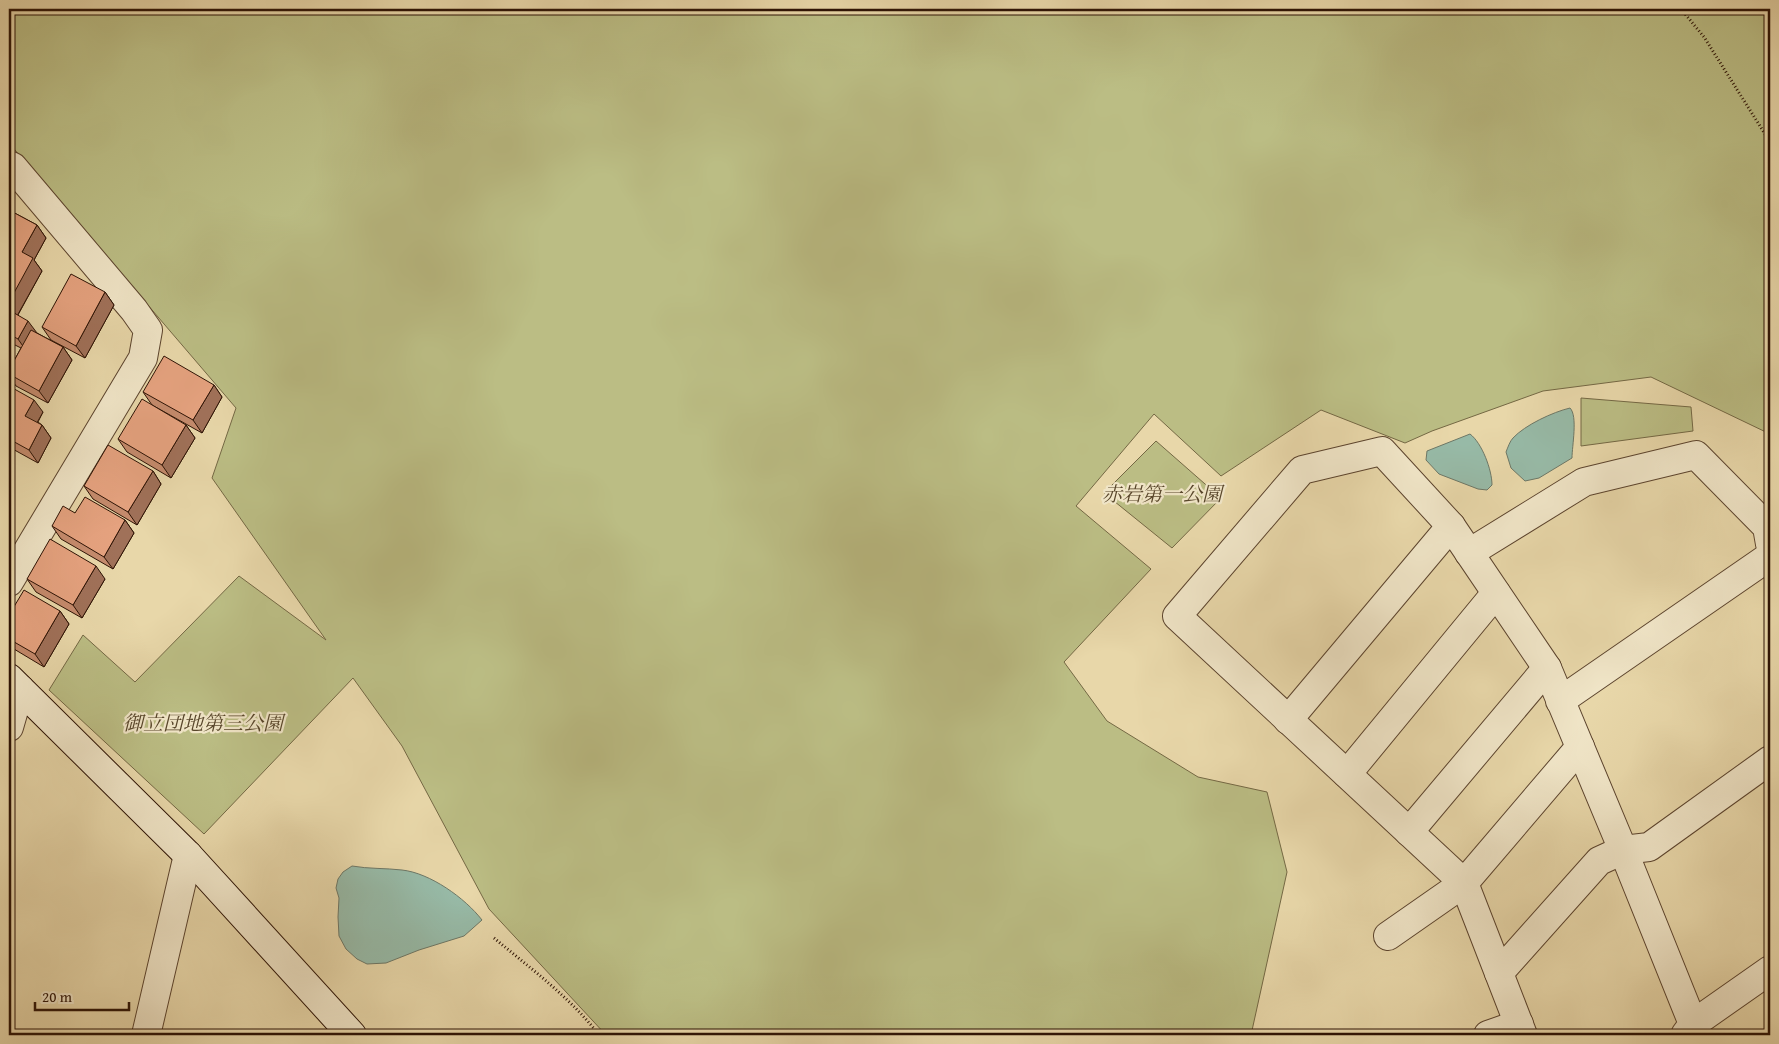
<svg xmlns="http://www.w3.org/2000/svg" width="1779" height="1044" font-family="'Gentium Book Plus','Noto Serif JP',serif">
<style>
.green{fill:#bbbd84;stroke:#746844}
.water{fill:#97baa7;stroke:#6d7766}
.lines{fill:none;stroke-linecap:round;stroke-linejoin:round}
.street-casing{stroke:#5c442e;stroke-width:30}
.secondary-casing{stroke:#2d1305;stroke-width:30}
.path{stroke:#2d1305;stroke-width:3;stroke-dasharray:1 2.5;stroke-linecap:butt}
.street{stroke:#f0e5c7;stroke-width:28}
.secondary{stroke:#f0e5c7;stroke-width:28}
.wall{fill:#c58b6d;stroke:#2d1305}
.shaded-wall{fill:#a07159;stroke:#2d1305}
.building{fill:#e5a27f;stroke:#2d1305}
.labels{text-anchor:middle;stroke-width:4.5;stroke-linejoin:round;paint-order:stroke}
.park-label{font-size:20px;font-style:italic;fill:#58462b;stroke:#f0e5c7}
</style>
<rect width="100%" height="100%" fill="#e8d7a9"/>
<filter id="stains"><feTurbulence type="fractalNoise" baseFrequency=".004" numOctaves="4"/><feColorMatrix values="0 0 0 0 .2 0 0 0 0 .09 0 0 0 0 .02 0 0 0 .5 -.17"/></filter>
<radialGradient id="worn" r=".72"><stop offset=".6" stop-color="#630" stop-opacity="0"/><stop offset="1" stop-color="#630" stop-opacity=".3"/></radialGradient>
<g class="green">
<path d="M 9,9 L 1770,9 L 1770,434 L 1651,377 L 1543,391 L 1432,431 L 1405,443 L 1321,410 L 1221,476 L 1154,414 L 1076,506 L 1151,569 L 1064,662 L 1107,721 L 1198,777 L 1267,792 L 1287,872 L 1251,1035 L 606,1035 L 489,909 L 402,746 L 353,678 L 204,834 L 49,690 L 83,635 L 135,682 L 239,576 L 326,640 L 212,478 L 236,408 L 9,143 Z"/>
<path d="M 1581,398 L 1691,407 L 1693,431 L 1581,446 Z"/>
<path d="M 1156,441 L 1221,498 L 1172,548 L 1104,493 Z"/>
</g>
<g class="water">
<path d="M 1570,408 C 1578,416 1572,446 1572,458 L 1539,478 L 1525,481 L 1511,468 L 1506,452 C 1508,447 1510,441 1513,438 C 1525,425 1553,412 1570,408 Z"/>
<path d="M 1470,434 C 1482,443 1492,470 1492,485 L 1487,490 L 1478,489 L 1439,474 L 1426,460 L 1427,451 Z"/>
<path d="M 352,866 C 369,869 385,868 402,870 C 430,873 465,898 482,920 L 464,936 L 419,950 L 386,963 L 367,964 L 357,959 L 346,949 L 339,936 L 338,917 L 339,898 L 336,888 L 338,879 L 343,872 Z"/>
</g>
<g class="lines">
<defs>
<g id="street">
<path d="M 9,165 L 13,167 L 134,310 L 148,330 L 143,358 L 9,582"/>
<path d="M 1469,553 L 1584,482 L 1696,455 L 1767,527 L 1770,544"/>
<path d="M 1560,701 L 1770,556"/>
<path d="M 1288,720 L 1451,526"/>
<path d="M 9,727 L 20,689"/>
<path d="M 1347,774 L 1496,593"/>
<path d="M 1409,832 L 1547,668"/>
<path d="M 1388,936 L 1464,883 L 1580,747"/>
<path d="M 1499,973 L 1599,861 L 1623,850 L 1649,847 L 1770,760"/>
<path d="M 1693,1024 L 1770,970"/>
<path d="M 146,1035 L 188,855"/>
<path d="M 1488,1035 L 1519,1024"/>
<path d="M 1523,1035 L 1464,883 L 1177,616 L 1302,470 L 1382,451 L 1451,526 L 1547,668 L 1623,850 L 1693,1024 L 1685,1035"/>
</g>
<path id="secondary" d="M 9,678 L 188,855 L 352,1035"/>
</defs>
<use href="#street" class="street-casing"/>
<use href="#secondary" class="secondary-casing"/>
<g class="path">
<path d="M 1681,9 L 1704,37 L 1770,142"/>
<path d="M 494,938 C 530,968 571,998 599,1035"/>
</g>
<use href="#street" class="street"/>
<use href="#secondary" class="secondary"/>
</g>
<g class="wall">
<path d="M 9,210 L 37,225 L 46,238 L 34,260 L 42,271 L 18,315 L 37,333 L 63,347 L 72,360 L 48,403 L 16,386 L 9,375 L 9,370 L 21,348 L 9,342 Z"/>
<path d="M 105,292 L 114,305 L 85,358 L 51,340 L 42,327 Z"/>
<path d="M 214,385 L 222,397 L 202,433 L 152,405 L 143,392 Z"/>
<path d="M 9,386 L 43,412 L 38,422 L 42,425 L 51,438 L 38,463 L 9,447 Z"/>
<path d="M 186,425 L 195,438 L 171,478 L 127,452 L 118,439 Z"/>
<path d="M 153,471 L 161,484 L 137,525 L 93,499 L 84,486 Z"/>
<path d="M 75,513 L 125,520 L 134,533 L 113,569 L 61,539 L 52,526 Z"/>
<path d="M 27,579 L 105,579 L 82,618 L 36,592 Z"/>
<path d="M 60,611 L 69,624 L 44,667 L 9,646 L 9,615 Z"/>
</g>
<g class="shaded-wall">
<path d="M 37,225 L 46,238 L 34,260 L 42,271 L 17,316 L 9,305 L 9,302 L 22,252 Z"/>
<path d="M 105,292 L 114,305 L 85,358 L 76,346 Z"/>
<path d="M 28,321 L 37,333 L 27,352 L 18,339 Z"/>
<path d="M 63,347 L 72,360 L 48,403 L 39,391 Z"/>
<path d="M 214,385 L 222,397 L 202,433 L 193,420 Z"/>
<path d="M 34,400 L 43,412 L 34,428 L 25,416 Z"/>
<path d="M 42,425 L 51,438 L 38,463 L 29,450 Z"/>
<path d="M 186,425 L 195,438 L 171,478 L 162,465 Z"/>
<path d="M 9,454 L 14,462 L 9,471 Z"/>
<path d="M 153,471 L 161,484 L 137,525 L 128,512 Z"/>
<path d="M 125,520 L 134,533 L 113,569 L 104,557 Z"/>
<path d="M 96,566 L 105,579 L 82,618 L 73,605 Z"/>
<path d="M 60,611 L 69,624 L 44,667 L 35,654 Z"/>
</g>
<g class="building">
<path d="M 9,210 L 37,225 L 22,252 L 33,258 L 9,302 Z"/>
<path d="M 71,274 L 105,292 L 76,346 L 42,327 Z"/>
<path d="M 9,310 L 28,321 L 18,339 L 9,334 Z"/>
<path d="M 31,330 L 63,347 L 39,391 L 9,374 L 9,370 Z"/>
<path d="M 164,356 L 214,385 L 193,420 L 143,392 Z"/>
<path d="M 9,386 L 34,400 L 25,416 L 42,425 L 29,450 L 9,439 Z"/>
<path d="M 142,399 L 186,425 L 162,465 L 118,439 Z"/>
<path d="M 108,445 L 153,471 L 128,512 L 84,486 Z"/>
<path d="M 85,497 L 125,520 L 104,557 L 52,526 L 63,506 L 75,513 Z"/>
<path d="M 50,539 L 96,566 L 73,605 L 27,579 Z"/>
<path d="M 24,590 L 60,611 L 35,654 L 9,639 L 9,615 Z"/>
</g>
<g class="labels">
<g class="park-label">
<text x="1162" y="501">赤岩第一公園</text>
<text x="203" y="730">御立団地第三公園</text>
</g>
</g>
<rect width="1779" height="1044" fill="none" stroke="#e8d7a9" stroke-width="30"/>
<rect x="10" y="10" width="1759" height="1024" fill="none" stroke="#2d1305" stroke-width="2.5"/>
<rect x="15" y="15" width="1749" height="1014" fill="none" stroke="#2d1305"/>
<path d="M35 1002v8h94v-8" fill="none" stroke="#2d1305" stroke-width="2.5"/>
<text x="42" y="1002" font-size="15" fill="#2d1305" stroke="#f0e5c7" stroke-width="4" paint-order="stroke">20 m</text>
<rect width="100%" height="100%" filter="url(#stains)"/>
<rect width="100%" height="100%" fill="url(#worn)"/>
</svg>
